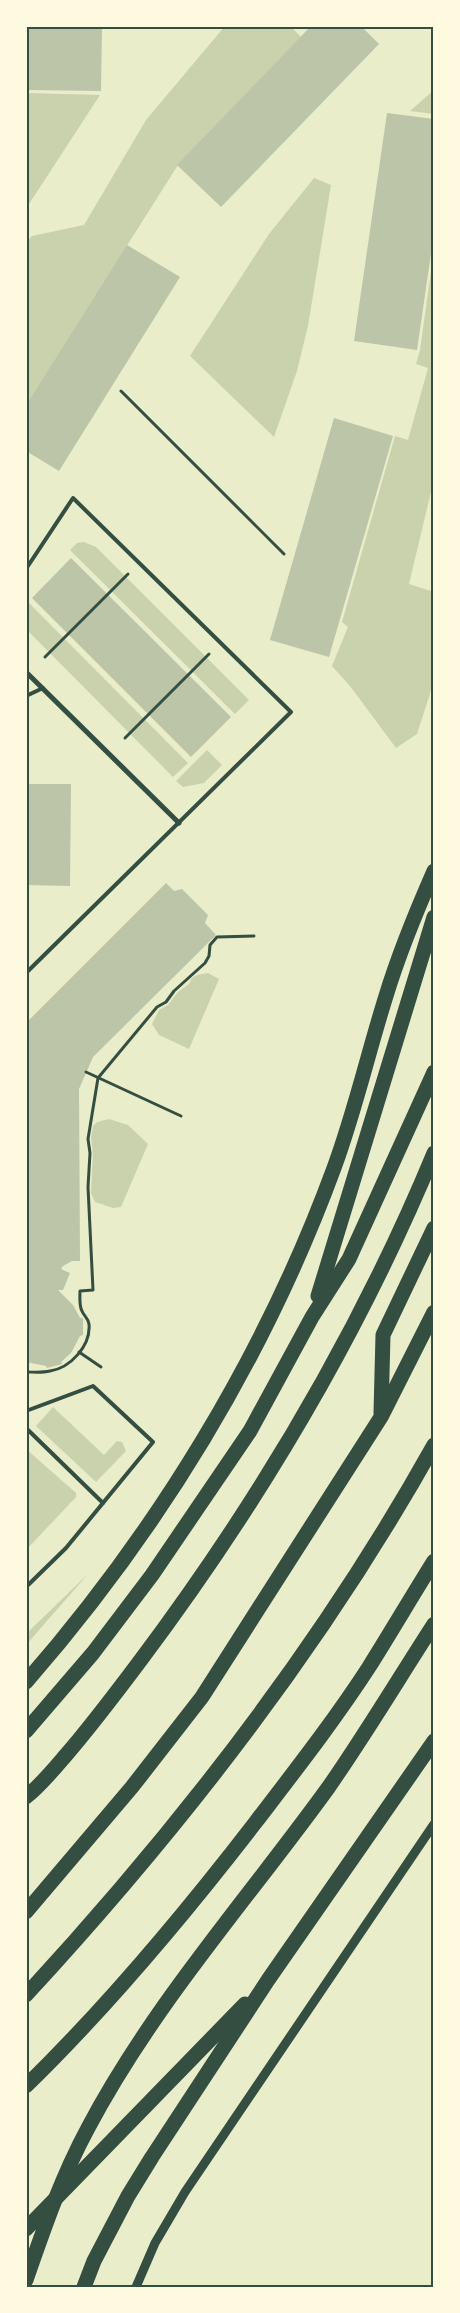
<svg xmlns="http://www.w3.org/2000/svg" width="460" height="2313" font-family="Ubuntu,sans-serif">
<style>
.green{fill:#cad2ad}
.building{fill:#bcc5a7}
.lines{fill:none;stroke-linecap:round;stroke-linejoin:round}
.path{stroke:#344e41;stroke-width:3}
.service{stroke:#344e41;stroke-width:4}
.minor{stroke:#344e41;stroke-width:5}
.tertiary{stroke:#344e41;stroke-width:9}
.motorway{stroke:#344e41;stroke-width:15}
.neatline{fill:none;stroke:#344e41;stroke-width:2}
</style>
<rect width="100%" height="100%" fill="#e9edc9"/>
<g class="green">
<path d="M 225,26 L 290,26 L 301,37 L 178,165 L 26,405 L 26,242 L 32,236 L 84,225 L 146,120 Z"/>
<path d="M 434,90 L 434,114 L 410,111 Z"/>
<path d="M 26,93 L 100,95 L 29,204 L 26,201 Z"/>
<path d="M 314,178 L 331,185 L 308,326 L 297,371 L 274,437 L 190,356 L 269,234 Z"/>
<path d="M 434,249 L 434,479 L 409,584 L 434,592 L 434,681 L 417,734 L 396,748 L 350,686 L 332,666 L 348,627 L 342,622 L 395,436 L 408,440 L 428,368 L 416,364 L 420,350 Z"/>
<path d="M 84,542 L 96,547 L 249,700 L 235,714 L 70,550 L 77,543 Z"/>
<path d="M 26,600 L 188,763 L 173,777 L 26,629 Z"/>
<path d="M 207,750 L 222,765 L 204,783 L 183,787 L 176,781 Z"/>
<path d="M 208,973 L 219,979 L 189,1049 L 159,1035 L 152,1024 L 159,1010 L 168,1005 L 178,992 L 189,984 L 192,978 L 197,975 Z"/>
<path d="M 109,1119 L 128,1125 L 148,1144 L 121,1207 L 113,1208 L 95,1202 L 91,1193 L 93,1153 L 91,1138 L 93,1126 L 97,1122 Z"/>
<path d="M 53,1407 L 104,1455 L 117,1441 L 122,1442 L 126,1451 L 96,1482 L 36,1426 Z"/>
<path d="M 26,1449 L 76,1493 L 76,1497 L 26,1550 Z"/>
<path d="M 88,1574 L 26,1645 L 26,1634 Z"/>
</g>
<g class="building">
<path d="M 26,26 L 102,26 L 101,91 L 26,90 Z"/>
<path d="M 311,26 L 361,26 L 379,44 L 221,207 L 177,165 Z"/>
<path d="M 387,113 L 434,119 L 434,233 L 417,350 L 354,341 Z"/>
<path d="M 127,245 L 180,277 L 59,471 L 26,451 L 26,405 Z"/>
<path d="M 334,418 L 393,436 L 329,657 L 270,640 Z"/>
<path d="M 71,558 L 231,717 L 191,757 L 32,598 Z"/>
<path d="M 26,784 L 71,784 L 70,886 L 26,885 Z"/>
<path d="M 166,883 L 174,891 L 182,889 L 208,915 L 205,923 L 216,935 L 93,1057 L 79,1089 L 80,1261 L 72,1261 L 63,1266 L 61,1269 L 70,1273 L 63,1290 L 58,1290 L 73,1305 L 80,1318 L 83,1318 L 83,1335 L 80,1336 L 71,1353 L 61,1362 L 62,1364 L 47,1368 L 46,1366 L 26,1362 L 26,1023 Z"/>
</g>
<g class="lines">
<g class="path">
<path d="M 121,391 L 284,554"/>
<path d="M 45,657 L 128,574"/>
<path d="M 125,738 L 209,654"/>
<path d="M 86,1072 L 181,1116"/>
<path d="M 79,1352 L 101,1367"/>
<path d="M 26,1372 C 34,1372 42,1373 50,1371 C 70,1368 91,1346 89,1324 C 88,1318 84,1316 82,1311 C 79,1306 80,1296 80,1291 L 93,1290 L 88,1187 L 90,1153 L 88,1139 L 98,1078 L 157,1007 L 166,1002 L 174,991 L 205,963 L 209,956 L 210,945 L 217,937 L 254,936"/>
</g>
<g class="service">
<path d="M 26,569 L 73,498 L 291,712 L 26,973"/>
<path d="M 26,696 L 43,688"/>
<path d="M 26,1411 L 93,1386 L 153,1442 L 66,1548 L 26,1587"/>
<path d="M 26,1428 L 103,1503"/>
</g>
<path class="minor" d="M 26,672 L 179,823"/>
<path class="tertiary" d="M 136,2287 L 155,2243 L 185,2192 L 434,1824"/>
<g class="motorway">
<path d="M 318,1296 L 434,917"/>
<path d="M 381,1413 L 383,1335 L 434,1228"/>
<path d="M 26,1682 C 158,1531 265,1356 334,1168 C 355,1111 368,1053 386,996 C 399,953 416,912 434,871"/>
<path d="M 26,1731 L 93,1653 L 152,1575 L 250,1431 L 312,1317 L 349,1259 L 434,1072"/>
<path d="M 26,1797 C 41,1785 54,1769 66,1755 C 92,1725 116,1693 140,1661 C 257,1505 359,1334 434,1153"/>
<path d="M 26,1912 L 132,1787 L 202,1697 L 381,1417 L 434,1312"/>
<path d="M 26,1995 C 181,1827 323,1644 434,1445"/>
<path d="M 26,2086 C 110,2004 184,1915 255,1823 C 294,1772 334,1721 369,1667 C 391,1632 412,1596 434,1561"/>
<path d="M 26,2229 L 245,2004"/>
<path d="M 26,2280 C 44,2228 62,2176 88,2128 C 153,2005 247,1900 328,1788 C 365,1735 399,1678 434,1624"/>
<path d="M 84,2287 L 94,2261 L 128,2196 L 152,2157 L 268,1980 L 434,1741"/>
</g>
</g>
<rect width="460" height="2313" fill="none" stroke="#fefae0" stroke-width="55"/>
<rect x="28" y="28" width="404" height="2258" class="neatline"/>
</svg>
